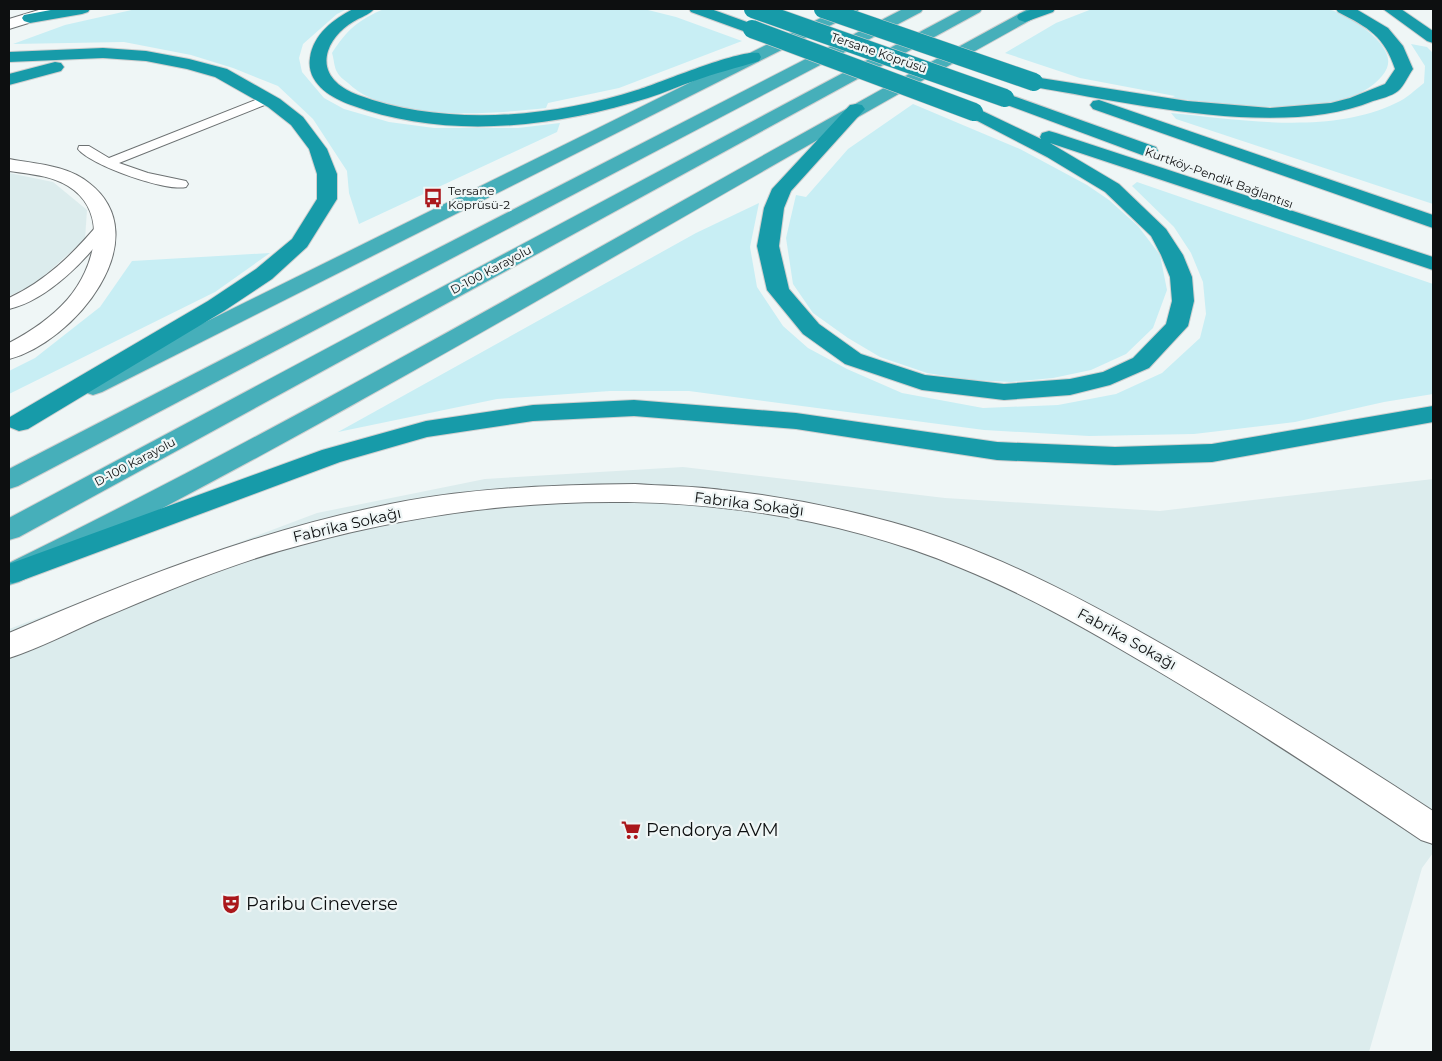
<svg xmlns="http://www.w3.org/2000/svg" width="1442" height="1061" font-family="Montserrat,sans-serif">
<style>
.built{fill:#dceced}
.green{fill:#c8eef4}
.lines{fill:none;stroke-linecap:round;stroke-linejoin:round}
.service-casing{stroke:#6c7172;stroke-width:2}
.minor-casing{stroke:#6c7172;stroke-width:2}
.tertiary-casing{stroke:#6c7172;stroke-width:2}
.trunk-casing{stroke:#cfcfcf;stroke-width:2}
.motorway-casing{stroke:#cfcfcf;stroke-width:2}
.service{fill:#fff;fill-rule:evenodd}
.minor{fill:#fff;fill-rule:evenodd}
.tertiary{fill:#fff;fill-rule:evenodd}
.trunk{fill:#46afba;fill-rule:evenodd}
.motorway{fill:#179ba9;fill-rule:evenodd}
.motorway-bridge-casing{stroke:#cfcfcf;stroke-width:19;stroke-linecap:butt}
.motorway-bridge{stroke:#179ba9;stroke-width:18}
.labels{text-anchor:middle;stroke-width:4.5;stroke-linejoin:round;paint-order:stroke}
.far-street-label{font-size:12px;fill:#0d0f10;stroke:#eff6f6}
.far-poi-label{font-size:12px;fill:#0d0f10;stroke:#eff6f6;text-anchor:start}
.street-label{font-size:15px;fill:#0d0f10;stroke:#eff6f6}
.near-poi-label{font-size:18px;fill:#0d0f10;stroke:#eff6f6;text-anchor:start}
</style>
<rect width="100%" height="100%" fill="#eff6f6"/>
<g class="built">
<path d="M 9,173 L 53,182 L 87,210 L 85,239 L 35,284 L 9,296 Z"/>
<path d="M 683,467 L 945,498 L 1160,511 L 1433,479 L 1433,853 L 1422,868 L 1369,1052 L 9,1052 L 9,629 L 317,513 L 485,479 Z"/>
</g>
<g class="green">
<path d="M 136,9 L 347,9 L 337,14 L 303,44 L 299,58 L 302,72 L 324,98 L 344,109 L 389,122 L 434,128 L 518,128 L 560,123 L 557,132 L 359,224 L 349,193 L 347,171 L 313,119 L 278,86 L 233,68 L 191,55 L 124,42 L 13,44 L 65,25 Z"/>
<path d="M 384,9 L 644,9 L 676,17 L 742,41 L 619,88 L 548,103 L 546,108 C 492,114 389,123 348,83 C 344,80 339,76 337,72 C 334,67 334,59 332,53 C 347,30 358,20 384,9 Z"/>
<path d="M 1092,9 C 1147,9 1203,9 1259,9 C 1277,9 1310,6 1327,9 C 1343,12 1371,31 1380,43 C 1389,55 1392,64 1382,76 C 1344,123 1225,104 1171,98 L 1175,96 L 1080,78 L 1005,53 L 1056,23 Z"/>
<path d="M 1411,44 L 1427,47 L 1433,53 L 1433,204 L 1176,119 L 1171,113 C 1242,120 1330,135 1396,103 C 1406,99 1415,90 1424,83 L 1425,66 Z"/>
<path d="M 913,104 L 1020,149 L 1087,185 L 1109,200 L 1138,226 L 1160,255 L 1167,290 L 1153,328 L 1126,354 L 1091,370 L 1053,378 L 1011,382 L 971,380 L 927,373 L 880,357 L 848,338 L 813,313 L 793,284 L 786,238 L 796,195 L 806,197 L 848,149 Z"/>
<path d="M 1137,182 L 1433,284 L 1433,394 L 1384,402 L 1295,422 L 1194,434 L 1089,436 L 984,430 L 689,391 L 610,391 L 497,399 L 338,432 L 696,233 L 759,203 L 750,247 L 757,287 L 783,326 L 808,348 L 847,369 L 902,393 L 983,408 L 1058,405 L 1116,394 L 1162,373 L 1200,338 L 1206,314 L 1203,282 L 1191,253 L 1174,227 L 1132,186 Z"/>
<path d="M 270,253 L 215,292 L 9,394 L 9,371 L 35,358 L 100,307 L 132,261 Z"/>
</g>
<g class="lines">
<defs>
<g id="service">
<path d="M 268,95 L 274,99 L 272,102 L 119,163 L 148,173 L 186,181 L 188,184 L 186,187 C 166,192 90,165 78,149 L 79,146 L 89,146 L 109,158 Z"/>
<path d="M 105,221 L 112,225 C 89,257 49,300 9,309 L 9,298 C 47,280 73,254 100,222 Z"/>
</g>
<path id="minor" d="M 42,9 L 66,9 L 64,12 L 9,29 L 9,19 Z"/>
<g id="tertiary">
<path d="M 9,159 C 36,164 67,165 89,183 C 160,238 73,343 9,359 L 9,343 C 30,332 51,318 67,300 C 95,268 110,212 68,186 C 50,175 29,174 9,171 Z"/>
<path d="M 635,484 C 664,486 693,486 722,490 C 779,496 836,507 891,522 C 989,549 1079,597 1167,647 C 1258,699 1346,754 1433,811 L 1433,844 L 1421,840 C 1332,780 1243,721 1151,667 C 1089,630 1027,595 961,568 C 754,482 515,486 301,545 C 232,563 166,591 100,619 C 70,632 40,648 9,658 L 9,633 C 128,582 248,534 376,507 C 461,488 548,485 635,484 Z"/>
</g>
<g id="trunk">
<path d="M 839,9 L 859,9 L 857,12 L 102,392 L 93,395 L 84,392 L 81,387 L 84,382 Z"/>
<path d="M 903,9 L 923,9 L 921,12 L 18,486 L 9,489 L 9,469 Z"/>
<path d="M 963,9 L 982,9 L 980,12 L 19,537 L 9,540 L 9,518 Z"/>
<path d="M 1028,9 L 1047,9 L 1045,12 C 702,201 369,407 19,582 L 9,585 L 9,563 C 356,393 688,193 1028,9 Z"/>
</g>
<g id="motorway">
<path d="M 56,9 L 90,9 L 88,12 L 82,14 L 30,23 L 24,21 L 22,18 L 24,15 Z"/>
<path d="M 353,9 L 374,9 C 370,14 364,16 358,19 C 345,26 333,36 328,51 C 321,74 339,88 358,95 C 445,127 549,118 637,90 C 660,83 739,49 759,53 L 761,57 L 759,61 C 737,68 715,73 694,81 C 679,86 664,93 648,98 C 554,128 445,140 351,105 C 331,98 306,83 310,58 C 313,34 334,19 353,9 Z"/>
<path d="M 689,9 L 711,9 L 758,26 L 760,29 L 758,32 L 746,32 L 691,12 Z"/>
<path d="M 1033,9 L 1055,9 L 1053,12 L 1025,22 L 1019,20 L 1017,17 L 1019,14 Z"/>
<path d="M 1336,9 L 1356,9 L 1388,28 L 1403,46 L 1413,69 C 1408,76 1404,86 1398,91 C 1392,96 1380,99 1373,101 C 1281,139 1131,103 1034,87 L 1028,86 L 1025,82 L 1028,78 L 1034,77 L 1187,101 L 1270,108 L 1331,103 L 1350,98 L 1385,84 L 1395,69 C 1384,36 1369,28 1338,12 Z"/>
<path d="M 1383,9 L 1401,9 L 1433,31 L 1433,43 L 1427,41 Z"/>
<path d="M 103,48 L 146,51 L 189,59 L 227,69 L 280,99 L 303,117 L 327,149 L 337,174 L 337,199 L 307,247 L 272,279 L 224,311 L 28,429 L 19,431 L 9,427 L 10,417 L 208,301 L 256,269 L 292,239 L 317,199 L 317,174 L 309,149 L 291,125 L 268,107 L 215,77 L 187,69 L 146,61 L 103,58 L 9,62 L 9,52 Z"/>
<path d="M 55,62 L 61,63 L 64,67 L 61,71 L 9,85 L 9,74 Z"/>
<path d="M 1005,93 L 1156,147 L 1158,151 L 1156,155 L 1149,157 L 1142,155 L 999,102 L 996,98 L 999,94 Z"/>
<path d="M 1099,100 L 1433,215 L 1433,228 L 1093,109 L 1090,105 L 1093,101 Z"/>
<path d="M 856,104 L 862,105 L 865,109 L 791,191 L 784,208 L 779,246 L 789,289 L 819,324 L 861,354 L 925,375 L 1004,384 L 1070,379 L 1103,372 L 1133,358 L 1166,324 L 1172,301 L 1170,277 L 1161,255 L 1151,236 L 1105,192 L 1047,157 L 968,116 L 965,112 L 968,108 L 974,107 L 1041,139 L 1040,137 L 1042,133 L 1049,131 L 1056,133 L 1433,257 L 1433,270 L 1050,143 L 1119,184 L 1166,229 L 1183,255 L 1192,277 L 1194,301 L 1188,326 L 1149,368 L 1110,385 L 1070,395 L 1004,400 L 922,390 L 845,364 L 803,334 L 767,290 L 757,246 L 764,208 L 772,189 L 850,105 Z"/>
<path d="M 634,400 L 796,413 L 997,442 L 1115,447 L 1212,444 L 1433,406 L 1433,422 L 1212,462 L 1115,465 L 997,460 L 796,429 L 634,416 L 533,421 L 427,437 L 340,462 L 23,580 L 13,583 L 9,582 L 9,564 L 322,450 L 426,421 L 533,405 Z"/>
</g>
</defs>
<use href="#service" class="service-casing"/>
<use href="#minor" class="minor-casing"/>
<use href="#tertiary" class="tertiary-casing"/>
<use href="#trunk" class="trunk-casing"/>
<use href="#motorway" class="motorway-casing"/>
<use href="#service" class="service"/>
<use href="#minor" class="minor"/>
<use href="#tertiary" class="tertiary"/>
<use href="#trunk" class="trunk"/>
<use href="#motorway" class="motorway"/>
<defs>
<g id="motorway-bridge">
<path d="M 753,9 L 1005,98"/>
<path d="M 823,9 L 1034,82"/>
<path d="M 752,29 L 974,112"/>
</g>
</defs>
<use href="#motorway-bridge" class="motorway-bridge-casing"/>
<use href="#motorway-bridge" class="motorway-bridge"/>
</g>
<defs>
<symbol id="bus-bare" viewBox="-9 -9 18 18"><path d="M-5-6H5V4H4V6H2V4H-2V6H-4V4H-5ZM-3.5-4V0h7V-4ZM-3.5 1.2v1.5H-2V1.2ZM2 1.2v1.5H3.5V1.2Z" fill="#aa171b" stroke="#eff6f6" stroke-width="2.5" paint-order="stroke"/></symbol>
<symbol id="supermarket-bare" viewBox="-9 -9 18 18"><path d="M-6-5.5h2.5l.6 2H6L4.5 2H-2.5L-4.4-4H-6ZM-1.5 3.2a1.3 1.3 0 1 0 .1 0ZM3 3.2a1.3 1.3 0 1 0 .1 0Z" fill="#aa171b" stroke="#eff6f6" stroke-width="2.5" paint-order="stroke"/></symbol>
<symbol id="theatre-bare" viewBox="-9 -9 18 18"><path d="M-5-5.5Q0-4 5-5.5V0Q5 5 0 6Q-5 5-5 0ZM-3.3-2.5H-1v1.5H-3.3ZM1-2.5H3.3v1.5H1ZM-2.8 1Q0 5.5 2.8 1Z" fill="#aa171b" stroke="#eff6f6" stroke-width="2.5" paint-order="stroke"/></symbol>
</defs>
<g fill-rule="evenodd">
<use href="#bus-bare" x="419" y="184" width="28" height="28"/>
<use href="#supermarket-bare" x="617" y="816" width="28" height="28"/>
<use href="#theatre-bare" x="217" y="890" width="28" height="28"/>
</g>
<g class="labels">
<g class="far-street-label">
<text transform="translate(879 53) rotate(19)" y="4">Tersane Köprüsü</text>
<text transform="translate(1219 178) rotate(20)" y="4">Kurtköy-Pendik Bağlantısı</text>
<text transform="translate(491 270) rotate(-28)" y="4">D-100 Karayolu</text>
<text transform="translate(135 462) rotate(-28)" y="4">D-100 Karayolu</text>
</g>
<g class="far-poi-label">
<text x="448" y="195">Tersane<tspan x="448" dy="14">Köprüsü-2</tspan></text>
</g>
<g class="street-label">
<text transform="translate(749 504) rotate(7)" y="5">Fabrika Sokağı</text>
<text transform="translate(347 525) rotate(-13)" y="5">Fabrika Sokağı</text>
<text transform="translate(1127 639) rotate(29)" y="5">Fabrika Sokağı</text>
</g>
<g class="near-poi-label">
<text x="646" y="836">Pendorya AVM</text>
<text x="246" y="910">Paribu Cineverse</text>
</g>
</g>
<rect width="1442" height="1061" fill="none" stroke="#0d0f10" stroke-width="20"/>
</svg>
